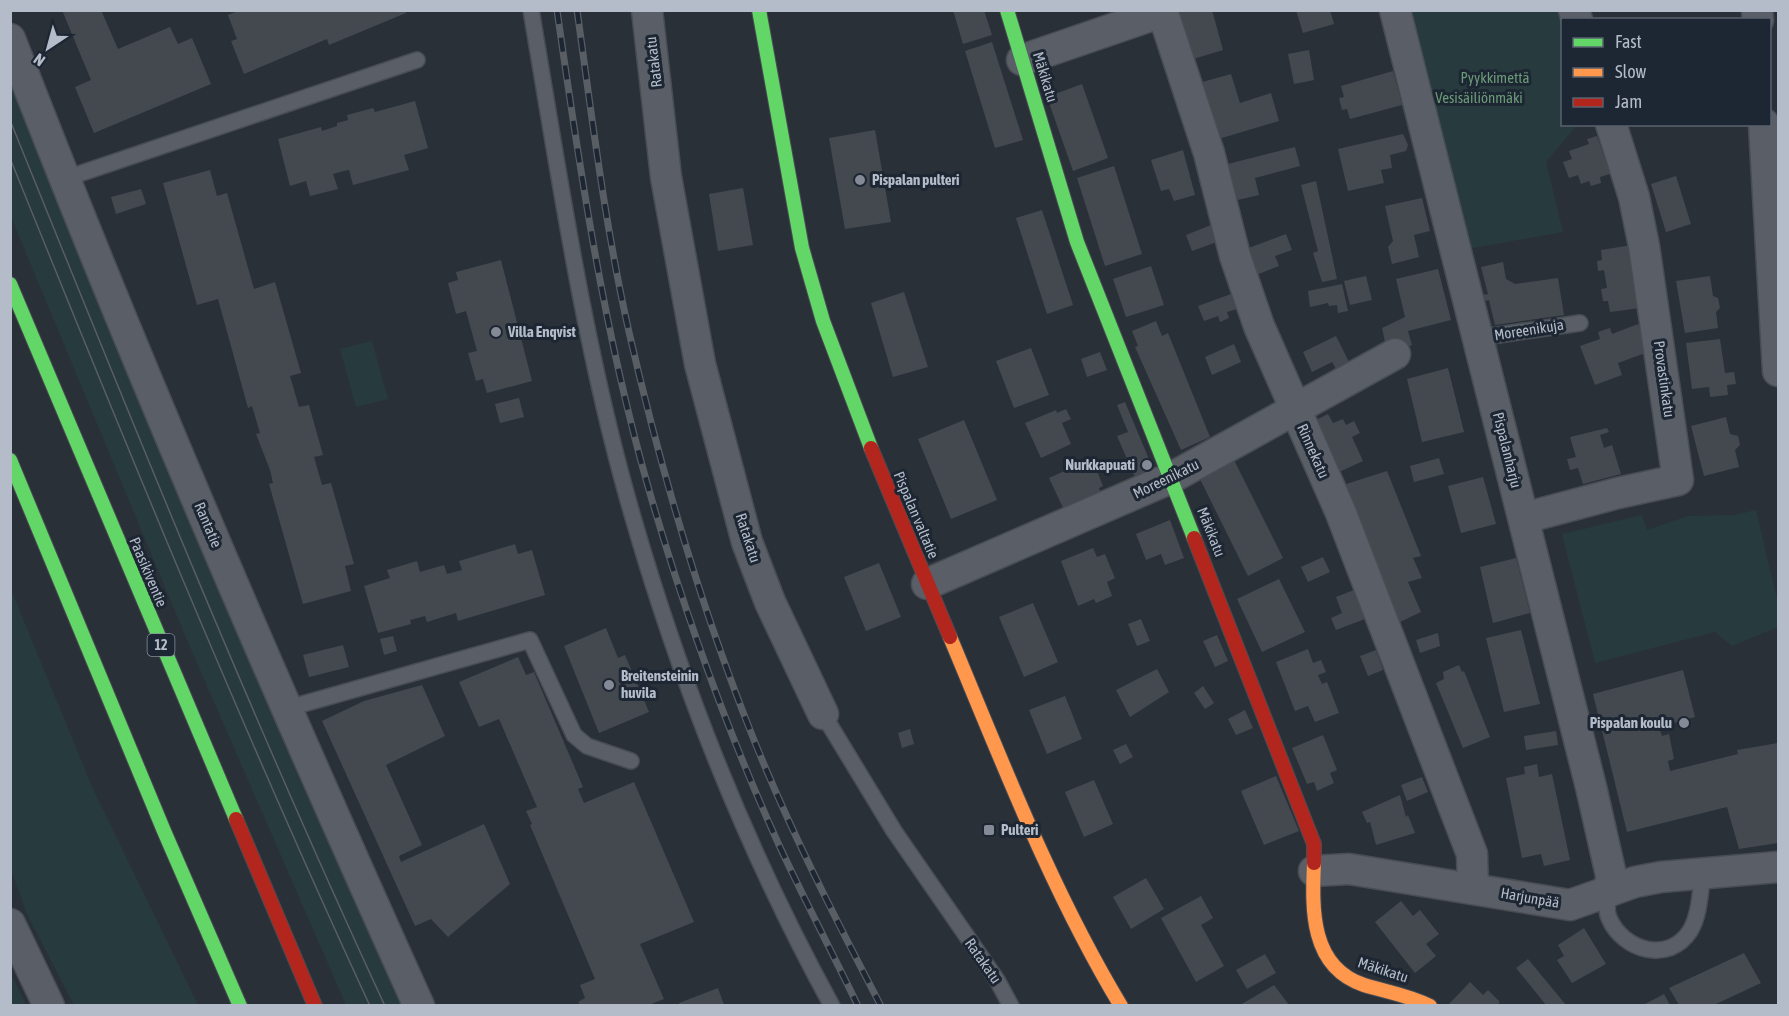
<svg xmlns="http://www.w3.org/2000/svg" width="1789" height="1016" font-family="'Asap Condensed',sans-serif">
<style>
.green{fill:#273a3e}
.building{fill:#444950}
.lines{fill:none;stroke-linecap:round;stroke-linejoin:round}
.lane-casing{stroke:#484c53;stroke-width:18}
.street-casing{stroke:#484c53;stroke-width:33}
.fast-casing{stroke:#484c53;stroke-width:16}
.slow-casing{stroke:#484c53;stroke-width:16}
.jam-casing{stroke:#484c53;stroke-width:16}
.lane{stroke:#5a5e66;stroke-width:15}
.street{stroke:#5a5e66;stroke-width:30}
.fast{stroke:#63d668;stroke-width:14}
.slow{stroke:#ff974d;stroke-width:14}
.jam{stroke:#b3261e;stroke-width:14}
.tram{stroke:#595d64;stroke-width:1.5}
.rail-casing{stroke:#595d64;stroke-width:7}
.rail{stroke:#1d2633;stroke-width:4.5;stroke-dasharray:14;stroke-linecap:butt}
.poi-dot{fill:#848b96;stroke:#1d2633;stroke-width:2}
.labels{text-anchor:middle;stroke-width:6;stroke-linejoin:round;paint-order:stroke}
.shield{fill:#1d2633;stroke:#878f9c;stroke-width:1.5}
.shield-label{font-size:14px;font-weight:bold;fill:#b4bcc9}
.street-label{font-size:15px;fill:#b4bcc9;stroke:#1d2633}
.park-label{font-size:15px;fill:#6b9a76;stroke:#1d2633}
.poi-label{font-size:15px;font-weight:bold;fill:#b4bcc9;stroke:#1d2633;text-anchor:start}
</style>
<rect width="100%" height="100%" fill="#2a3038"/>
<g class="green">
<path d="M 1407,11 L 1563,11 L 1562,124 L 1577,125 L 1546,162 L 1563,232 L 1468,249 Z"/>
<path d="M 10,75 L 303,787 L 404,1005 L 346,1005 L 187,640 L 11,217 Z"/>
<path d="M 372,341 L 388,399 L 356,407 L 340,349 Z"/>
<path d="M 1756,510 L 1778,603 L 1778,627 L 1732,646 L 1715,632 L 1595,663 L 1562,534 L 1642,515 L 1647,530 L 1688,516 L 1734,515 Z"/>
<path d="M 10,587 L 93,789 L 198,1005 L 74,1005 L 28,916 L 11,870 Z"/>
<path d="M 11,973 L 26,1005 L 11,1005 Z"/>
</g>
<g class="building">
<path d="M 62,10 L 101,10 L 118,49 L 170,27 L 178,44 L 192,38 L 211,84 L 94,133 L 75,87 L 91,80 Z"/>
<path d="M 240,10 L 405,10 L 406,13 L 329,45 L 327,39 L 244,74 L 231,41 L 237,39 L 228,15 Z"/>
<path d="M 953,10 L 984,10 L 992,35 L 963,44 Z"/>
<path d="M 1172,10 L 1212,10 L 1223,50 L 1187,61 Z"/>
<path d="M 1296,10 L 1330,10 L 1334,24 L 1303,33 Z"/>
<path d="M 992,42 L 1023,140 L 995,148 L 965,51 Z"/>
<path d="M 1309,50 L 1314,80 L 1294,84 L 1288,54 Z"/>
<path d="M 1393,71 L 1402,105 L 1350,119 L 1347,109 L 1342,110 L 1339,98 L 1344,97 L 1341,86 Z"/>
<path d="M 1231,74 L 1240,103 L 1271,93 L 1279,121 L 1212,141 L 1195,84 Z"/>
<path d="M 1082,84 L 1108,158 L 1073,171 L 1047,97 Z"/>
<path d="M 415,101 L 428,148 L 404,155 L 409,170 L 353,185 L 349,170 L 344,171 L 333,174 L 338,189 L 310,196 L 306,181 L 290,186 L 278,139 L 321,127 L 322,131 L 337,126 L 337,123 L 348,120 L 347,115 L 373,108 L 375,112 Z"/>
<path d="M 875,130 L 891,222 L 845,229 L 829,138 Z"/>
<path d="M 1403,134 L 1408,145 L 1406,151 L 1390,155 L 1392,168 L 1381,170 L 1384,183 L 1348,191 L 1338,149 Z"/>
<path d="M 1597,136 L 1610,174 L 1600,177 L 1601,183 L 1591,186 L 1589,181 L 1581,184 L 1578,175 L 1569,178 L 1563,162 L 1572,159 L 1569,151 L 1589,144 L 1587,139 Z"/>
<path d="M 1295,147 L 1300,166 L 1255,178 L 1259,195 L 1229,202 L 1220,166 Z"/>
<path d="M 1183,150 L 1195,195 L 1174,201 L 1169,189 L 1161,191 L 1151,160 Z"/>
<path d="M 1114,166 L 1142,254 L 1105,266 L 1077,178 Z"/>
<path d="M 210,170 L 217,196 L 227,193 L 254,289 L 275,282 L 301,373 L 290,376 L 299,407 L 309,405 L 323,455 L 314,457 L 322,485 L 331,483 L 354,564 L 345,566 L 351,591 L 303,604 L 269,484 L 273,483 L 270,470 L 256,434 L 260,433 L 252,406 L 248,408 L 218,299 L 197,305 L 163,183 Z"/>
<path d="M 1676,176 L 1691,224 L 1666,232 L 1651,184 Z"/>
<path d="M 1316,181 L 1337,279 L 1322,282 L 1313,253 L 1318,251 L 1301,185 Z"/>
<path d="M 743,188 L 753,245 L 718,251 L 709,194 Z"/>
<path d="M 141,189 L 146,204 L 116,214 L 111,197 Z"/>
<path d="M 1422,198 L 1430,231 L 1414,235 L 1419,257 L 1392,264 L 1388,247 L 1393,241 L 1385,206 Z"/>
<path d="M 1042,210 L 1073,305 L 1047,314 L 1016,218 Z"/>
<path d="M 1211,225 L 1217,242 L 1192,251 L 1186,235 Z"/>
<path d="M 1286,234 L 1292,250 L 1275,256 L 1279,266 L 1256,275 L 1246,249 Z"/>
<path d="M 1638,244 L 1648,307 L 1610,312 L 1608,301 L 1603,301 L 1601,289 L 1607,288 L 1604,270 L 1598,271 L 1597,261 L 1602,260 L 1601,250 Z"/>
<path d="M 501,260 L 532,381 L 487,393 L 483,379 L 476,381 L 468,353 L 477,351 L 466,311 L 456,314 L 448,283 L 458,280 L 456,272 Z"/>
<path d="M 1503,262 L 1506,279 L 1515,284 L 1558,278 L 1564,315 L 1495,325 L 1489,300 L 1485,301 L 1483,295 L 1488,294 L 1481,267 Z"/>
<path d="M 1151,266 L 1164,305 L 1126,317 L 1113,279 Z"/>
<path d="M 1438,269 L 1451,320 L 1408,331 L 1412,345 L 1388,356 L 1382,328 L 1405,317 L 1396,279 Z"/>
<path d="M 1366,276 L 1372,300 L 1350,305 L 1344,281 Z"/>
<path d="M 1710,276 L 1713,296 L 1718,298 L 1720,308 L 1716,312 L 1718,328 L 1685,333 L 1676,281 Z"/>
<path d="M 1342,284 L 1348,311 L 1338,313 L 1337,305 L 1329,306 L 1328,303 L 1310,307 L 1308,291 Z"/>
<path d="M 904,292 L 928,367 L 893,377 L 871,303 Z"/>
<path d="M 1231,294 L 1237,309 L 1227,312 L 1229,318 L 1220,322 L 1218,316 L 1204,321 L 1198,306 Z"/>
<path d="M 1156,321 L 1162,336 L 1168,333 L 1210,437 L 1181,450 L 1135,347 L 1138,346 L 1132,331 Z"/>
<path d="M 1638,324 L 1648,352 L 1618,363 L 1622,375 L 1595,385 L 1580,346 L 1600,339 L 1598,332 L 1610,328 L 1612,334 Z"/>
<path d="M 1336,336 L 1349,362 L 1336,369 L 1332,362 L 1312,372 L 1303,352 Z"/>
<path d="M 1720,339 L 1725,373 L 1734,372 L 1736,384 L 1727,385 L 1728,395 L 1710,397 L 1709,387 L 1692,389 L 1686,343 Z"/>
<path d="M 1234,344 L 1241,362 L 1212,375 L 1205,357 Z"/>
<path d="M 1031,348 L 1049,395 L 1014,408 L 996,361 Z"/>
<path d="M 1100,352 L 1107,370 L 1087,377 L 1081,359 Z"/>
<path d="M 1448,368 L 1464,432 L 1422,442 L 1407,379 Z"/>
<path d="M 519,398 L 524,417 L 500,423 L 495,404 Z"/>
<path d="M 1125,402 L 1151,464 L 1148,471 L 1135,477 L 1117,436 L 1128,432 L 1117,405 Z"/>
<path d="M 1066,409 L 1071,419 L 1062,423 L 1071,444 L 1041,458 L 1025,423 L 1056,410 L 1057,413 Z"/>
<path d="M 1328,414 L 1333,423 L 1343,419 L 1346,425 L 1354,421 L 1360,433 L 1352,437 L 1363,461 L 1337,473 L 1312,422 Z"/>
<path d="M 1726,417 L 1730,434 L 1738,436 L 1740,445 L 1735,450 L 1739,467 L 1704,476 L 1691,426 Z"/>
<path d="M 964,420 L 997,500 L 951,519 L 918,439 Z"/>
<path d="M 1607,428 L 1609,432 L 1600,435 L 1604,448 L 1612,445 L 1621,474 L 1583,484 L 1578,468 L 1570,470 L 1567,459 L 1576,457 L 1570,437 Z"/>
<path d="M 1233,458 L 1283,558 L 1248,576 L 1198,475 Z"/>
<path d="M 1439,458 L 1444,474 L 1414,482 L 1410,466 Z"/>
<path d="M 1080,464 L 1083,471 L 1095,466 L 1103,486 L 1099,488 L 1102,496 L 1065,512 L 1049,478 Z"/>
<path d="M 1387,471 L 1421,556 L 1413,558 L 1422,578 L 1408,582 L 1421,612 L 1400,622 L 1346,484 Z"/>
<path d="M 1483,477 L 1496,524 L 1461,533 L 1448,486 Z"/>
<path d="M 1170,520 L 1184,558 L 1165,565 L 1161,554 L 1146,560 L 1136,534 Z"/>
<path d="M 515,544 L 518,554 L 532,550 L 545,595 L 458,621 L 456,613 L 427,622 L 425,616 L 410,620 L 411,624 L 378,633 L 364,586 L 390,578 L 387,570 L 417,561 L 420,572 L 444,565 L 447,574 L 462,570 L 459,561 Z"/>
<path d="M 1093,548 L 1097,557 L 1105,554 L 1115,578 L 1107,582 L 1112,596 L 1096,603 L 1094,599 L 1078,606 L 1061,561 Z"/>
<path d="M 1323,557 L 1330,572 L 1308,582 L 1301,567 Z"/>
<path d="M 1516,558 L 1530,613 L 1493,623 L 1480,567 Z"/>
<path d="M 879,563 L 901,617 L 866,631 L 844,577 Z"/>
<path d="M 1279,579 L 1305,632 L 1262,652 L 1237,599 Z"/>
<path d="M 1354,590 L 1365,619 L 1336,630 L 1331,618 L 1342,613 L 1336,597 Z"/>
<path d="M 1033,603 L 1058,662 L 1024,677 L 999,617 Z"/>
<path d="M 1141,619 L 1150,641 L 1137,646 L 1128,624 Z"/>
<path d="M 606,628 L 618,658 L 625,655 L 649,712 L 599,733 L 564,646 Z"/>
<path d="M 1521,630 L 1540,704 L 1504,712 L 1486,638 Z"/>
<path d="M 1438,633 L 1440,646 L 1420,653 L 1416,640 Z"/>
<path d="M 1217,635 L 1228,661 L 1215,667 L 1203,641 Z"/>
<path d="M 393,636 L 397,651 L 384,655 L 380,639 Z"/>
<path d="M 343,645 L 349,667 L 309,677 L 303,655 Z"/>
<path d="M 1308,649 L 1313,663 L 1321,660 L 1326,672 L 1318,675 L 1322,684 L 1327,682 L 1339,713 L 1315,722 L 1308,706 L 1295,711 L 1276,662 Z"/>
<path d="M 1376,650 L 1383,670 L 1368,676 L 1360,656 Z"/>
<path d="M 518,657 L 526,675 L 534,672 L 583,787 L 578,789 L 584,803 L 634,782 L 694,922 L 640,944 L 664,999 L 649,1005 L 580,1005 L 578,1002 L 585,998 L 580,985 L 595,979 L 530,825 L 532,824 L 526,811 L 537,807 L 499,719 L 479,727 L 459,682 Z"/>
<path d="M 1459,665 L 1462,672 L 1464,671 L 1490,737 L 1463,748 L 1436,683 L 1444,679 L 1443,672 Z"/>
<path d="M 1157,669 L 1169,692 L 1130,717 L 1116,690 Z"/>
<path d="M 1683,670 L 1695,717 L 1659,727 L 1662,736 L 1669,734 L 1674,759 L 1668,761 L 1670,771 L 1738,754 L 1737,750 L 1778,743 L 1778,843 L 1739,849 L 1727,807 L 1627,832 L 1593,694 Z"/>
<path d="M 422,685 L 445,736 L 386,765 L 422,845 L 399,856 L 401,862 L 484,824 L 510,884 L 448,937 L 431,919 L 415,926 L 322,721 L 364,701 Z"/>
<path d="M 1203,686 L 1214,703 L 1205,709 L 1194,693 Z"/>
<path d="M 1065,696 L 1082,739 L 1047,754 L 1029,710 Z"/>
<path d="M 1245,710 L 1253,728 L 1236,735 L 1228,719 Z"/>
<path d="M 910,729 L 914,744 L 902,748 L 898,733 Z"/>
<path d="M 1556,731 L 1558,745 L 1526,750 L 1524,736 Z"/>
<path d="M 1323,735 L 1337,770 L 1330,773 L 1334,783 L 1317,791 L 1314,782 L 1307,784 L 1292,748 Z"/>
<path d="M 1126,744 L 1133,757 L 1120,764 L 1113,750 Z"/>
<path d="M 1537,764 L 1539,777 L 1552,774 L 1570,860 L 1544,866 L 1541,854 L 1522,858 L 1506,778 L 1525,774 L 1524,767 Z"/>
<path d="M 1276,776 L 1299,831 L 1264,845 L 1241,791 Z"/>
<path d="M 1422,777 L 1428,792 L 1407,801 L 1401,785 Z"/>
<path d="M 1094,780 L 1113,824 L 1084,837 L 1065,792 Z"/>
<path d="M 1400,795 L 1406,817 L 1408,815 L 1415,833 L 1376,845 L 1370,822 L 1367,823 L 1362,812 Z"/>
<path d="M 1146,878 L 1164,909 L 1131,929 L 1113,897 Z"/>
<path d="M 1201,896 L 1213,918 L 1201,925 L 1224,966 L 1196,982 L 1161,918 Z"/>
<path d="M 1401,901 L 1413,916 L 1420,910 L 1439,934 L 1426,944 L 1436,956 L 1415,973 L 1375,922 Z"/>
<path d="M 1584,928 L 1606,964 L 1572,983 L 1557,960 L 1564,956 L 1558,945 Z"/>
<path d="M 1744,953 L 1761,983 L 1714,1005 L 1679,1005 L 1669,988 Z"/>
<path d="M 1265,954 L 1276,973 L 1247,989 L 1236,970 Z"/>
<path d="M 1528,959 L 1566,1005 L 1546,1005 L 1516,968 Z"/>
<path d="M 1470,982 L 1483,995 L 1488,990 L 1500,1002 L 1497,1005 L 1451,1005 L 1449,1004 Z"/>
<path d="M 1274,985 L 1289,1005 L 1240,1005 Z"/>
<path d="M 718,988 L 724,1005 L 680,1005 L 679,1003 Z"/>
<path d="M 1664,994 L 1670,1005 L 1643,1005 Z"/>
</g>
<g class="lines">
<defs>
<g id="lane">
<path d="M 531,10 C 559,174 583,340 628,500 C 677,674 745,847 832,1006"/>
<path d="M 64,179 L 417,60"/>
<path d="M 1478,338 L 1580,323"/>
<path d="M 285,709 L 530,640 L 574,735 L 587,746 L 631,761"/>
<path d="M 823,714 L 894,831 L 997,980 L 1011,1006"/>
<path d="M 1610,891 C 1608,899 1605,909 1609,918 C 1623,951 1669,964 1690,931 C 1700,915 1700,891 1703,873"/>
</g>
<g id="street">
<path d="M 647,10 L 666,177 L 700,364 L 747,542 L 770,602 L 823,714"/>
<path d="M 1162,10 L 1209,153 L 1235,256 L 1259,326 L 1341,513 L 1472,854 L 1473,888"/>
<path d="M 1395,10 L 1591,787 L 1611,875 L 1610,891"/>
<path d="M 1574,10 L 1577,20"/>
<path d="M 1757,10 L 1758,20"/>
<path d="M 10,39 C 136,366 275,687 419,1006"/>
<path d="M 1022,60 L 1162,12"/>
<path d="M 1764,124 L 1778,371"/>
<path d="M 1524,518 L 1618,493 L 1678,480 L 1644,246 L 1634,197 L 1611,124"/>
<path d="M 927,584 L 1171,478 L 1395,354"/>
<path d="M 1314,871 L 1349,869 L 1570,905 L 1635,882 L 1661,877 L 1778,867"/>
<path d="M 10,924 L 49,1006"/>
</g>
<g id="fast">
<path d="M 759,10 L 802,248 L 823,321 L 871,448"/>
<path d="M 1007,10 L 1077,242 L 1194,538"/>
<path d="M 10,284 L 236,819"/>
<path d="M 10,460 L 164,831 L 240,1006"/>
</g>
<g id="slow">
<path d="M 950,637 C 1002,761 1051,890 1121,1006"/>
<path d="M 1314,863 C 1312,909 1310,967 1364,985 C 1387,992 1408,995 1430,1006"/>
</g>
<g id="jam">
<path d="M 871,448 L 950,637"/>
<path d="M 1194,538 L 1314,844 L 1314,863"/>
<path d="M 236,819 L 315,1006"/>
</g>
</defs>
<use href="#lane" class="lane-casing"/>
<use href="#street" class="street-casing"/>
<use href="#fast" class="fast-casing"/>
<use href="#slow" class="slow-casing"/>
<use href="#jam" class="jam-casing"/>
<use href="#lane" class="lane"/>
<use href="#street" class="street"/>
<use href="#fast" class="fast"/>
<use href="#slow" class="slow"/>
<use href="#jam" class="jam"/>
<g class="tram">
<path d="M 10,120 C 130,417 250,715 385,1006"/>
<path d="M 10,158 C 125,443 241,727 370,1006"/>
</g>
<defs>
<g id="rail">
<path d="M 557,10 C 580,172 604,333 649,490 C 684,611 727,731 779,845 C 804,899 832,952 858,1006"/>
<path d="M 577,10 C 592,118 605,226 629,332 C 660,467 699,601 750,730 C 787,824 834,916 881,1006"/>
</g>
</defs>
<use href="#rail" class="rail-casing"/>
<use href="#rail" class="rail"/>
</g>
<g class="poi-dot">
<circle cx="860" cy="180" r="6"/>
<circle cx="496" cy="332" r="6"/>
<circle cx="1147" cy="465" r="6"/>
<circle cx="609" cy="685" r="6"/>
<circle cx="1684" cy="723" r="6"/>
<rect x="983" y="824" width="12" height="12" rx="3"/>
</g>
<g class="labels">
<rect class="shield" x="147.5" y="634" width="27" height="22" rx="4.5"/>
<g class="shield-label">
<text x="161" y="650">12</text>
</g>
<g class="street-label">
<text transform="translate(654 62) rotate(-97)" y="5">Ratakatu</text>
<text transform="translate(1045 77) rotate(73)" y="5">Mäkikatu</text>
<text transform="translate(1529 330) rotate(-9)" y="5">Moreenikuja</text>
<text transform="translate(1664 379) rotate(82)" y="5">Provastinkatu</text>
<text transform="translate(1507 450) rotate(76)" y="5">Pispalanharju</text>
<text transform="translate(1313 451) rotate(66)" y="5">Rinnekatu</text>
<text transform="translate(1166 479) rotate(-26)" y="5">Moreenikatu</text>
<text transform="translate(916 515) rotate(67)" y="5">Pispalan valtatie</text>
<text transform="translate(208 525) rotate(67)" y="5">Rantatie</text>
<text transform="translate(1211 532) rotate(68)" y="5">Mäkikatu</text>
<text transform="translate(748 538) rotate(72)" y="5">Ratakatu</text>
<text transform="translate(148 572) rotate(67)" y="5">Paasikiventie</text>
<text transform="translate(1530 898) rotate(10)" y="5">Harjunpää</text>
<text transform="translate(983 961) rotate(55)" y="5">Ratakatu</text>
<text transform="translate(1383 970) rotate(18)" y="5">Mäkikatu</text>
</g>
<g class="park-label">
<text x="1495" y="83">Pyykkimettä</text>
<text x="1479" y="103">Vesisäiliönmäki</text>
</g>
<g class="poi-label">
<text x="872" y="185">Pispalan pulteri</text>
<text x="508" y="337">Villa Enqvist</text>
<text x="1135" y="470" text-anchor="end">Nurkkapuati</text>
<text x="621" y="681">Breitensteinin<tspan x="621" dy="17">huvila</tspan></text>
<text x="1672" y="728" text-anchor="end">Pispalan koulu</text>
<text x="1001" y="835">Pulteri</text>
</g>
</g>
<rect width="1789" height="1016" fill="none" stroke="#b4bcc9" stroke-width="24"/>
<rect x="1561" y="18" width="210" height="108" fill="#1d2633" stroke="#59626f" stroke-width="1.5"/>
<rect x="1573" y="38" width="30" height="9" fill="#63d668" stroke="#59626f" stroke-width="1.5"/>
<text x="1615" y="48" font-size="18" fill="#b4bcc9">Fast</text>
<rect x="1573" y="68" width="30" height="9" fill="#ff974d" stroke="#59626f" stroke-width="1.5"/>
<text x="1615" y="78" font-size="18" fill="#b4bcc9">Slow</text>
<rect x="1573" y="98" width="30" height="9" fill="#b3261e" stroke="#59626f" stroke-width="1.5"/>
<text x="1615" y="108" font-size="18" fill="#b4bcc9">Jam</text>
<g transform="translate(48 48) rotate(216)" stroke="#1d2633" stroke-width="4.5" paint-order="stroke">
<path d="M0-4.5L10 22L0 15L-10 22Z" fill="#b4bcc9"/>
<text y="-9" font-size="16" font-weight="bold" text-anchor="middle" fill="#b4bcc9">N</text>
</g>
</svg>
